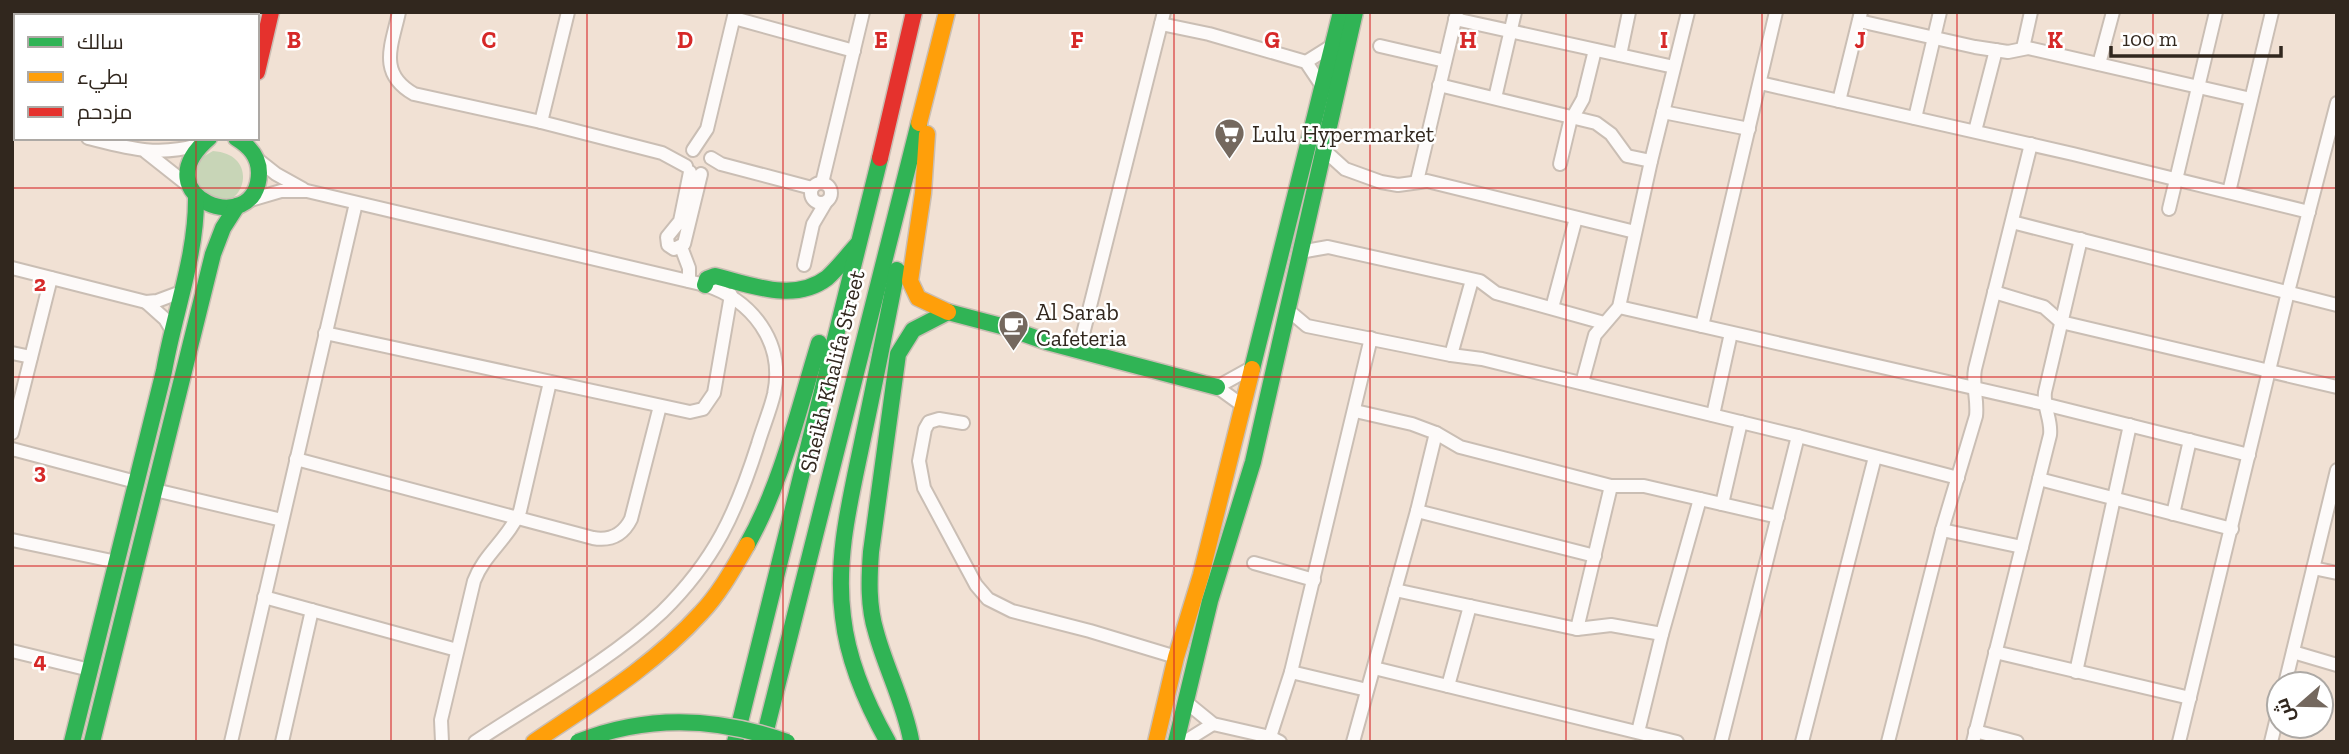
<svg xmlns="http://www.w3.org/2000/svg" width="2349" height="754" font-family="'Zilla Slab',Cairo,serif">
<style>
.green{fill:#c8d5b7}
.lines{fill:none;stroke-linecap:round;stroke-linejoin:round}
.street-casing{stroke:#cabeb4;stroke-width:16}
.fast-casing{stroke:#cabeb4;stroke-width:19}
.slow-casing{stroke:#cabeb4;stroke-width:19}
.jam-casing{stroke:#cabeb4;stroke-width:19}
.street{stroke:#fdfaf9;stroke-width:12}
.fast{stroke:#30b455;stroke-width:16}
.slow{stroke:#ff9f0a;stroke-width:16}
.jam{stroke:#e5322d;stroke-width:16}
.fast-bridge-casing{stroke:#cabeb4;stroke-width:19;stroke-linecap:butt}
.fast-bridge{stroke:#30b455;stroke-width:16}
.grid{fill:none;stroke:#d62828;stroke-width:2;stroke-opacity:0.55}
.labels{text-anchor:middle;stroke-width:5;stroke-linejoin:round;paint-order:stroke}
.poi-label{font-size:23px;fill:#31271e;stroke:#fff;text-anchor:start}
.street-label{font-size:23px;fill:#31271e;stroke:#fff}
.grid-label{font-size:23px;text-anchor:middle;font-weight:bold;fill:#d62828;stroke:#fff;stroke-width:5;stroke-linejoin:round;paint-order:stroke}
</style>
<rect width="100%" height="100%" fill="#f1e1d4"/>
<path class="green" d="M 213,151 C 258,154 246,204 219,202 C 213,201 204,196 198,194 L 195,164 L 199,159 Z"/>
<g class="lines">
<defs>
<g id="street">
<path d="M 399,12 C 392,45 377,73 414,94 L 541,122 L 662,153 L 686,166"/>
<path d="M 92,16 L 93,12"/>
<path d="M 734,18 L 854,51"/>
<path d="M 1455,19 L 1674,67"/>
<path d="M 1859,21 L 1975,47 L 2008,52 L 2028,48 L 2251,99"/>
<path d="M 1161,24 L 1209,34 L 1306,62 L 1322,86"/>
<path d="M 1380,46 L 1445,61"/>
<path d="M 2023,48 L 2031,12"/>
<path d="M 1620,55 L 1629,12"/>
<path d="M 1306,62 L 1333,45"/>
<path d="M 2099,64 L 2113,12"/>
<path d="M 1760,83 L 2073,154 L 2309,212"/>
<path d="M 1439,85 L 1596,123 L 1611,134 L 1627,156 L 1651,161"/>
<path d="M 1495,98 L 1515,12"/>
<path d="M 1839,101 L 1861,12"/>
<path d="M 1663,112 L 1749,129"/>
<path d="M 1915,118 L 1940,12"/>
<path d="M 12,121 L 16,121"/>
<path d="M 541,122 L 568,12"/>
<path d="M 1975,131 L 1996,50"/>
<path d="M 88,138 C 128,148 157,157 198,145"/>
<path d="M 693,150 L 707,129 L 735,12"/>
<path d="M 1324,150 L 1345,169 L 1381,182 L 1398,185 L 1427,181 L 1635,232"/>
<path d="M 146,152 L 189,186"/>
<path d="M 711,158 L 721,164 L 812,188"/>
<path d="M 257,159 L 276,174 L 303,189"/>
<path d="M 1560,164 L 1570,122 L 1583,99 L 1595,50"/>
<path d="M 690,172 L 680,221 L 667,237 L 668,245 L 674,249 L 684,244 L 701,174"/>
<path d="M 1417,181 L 1457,12"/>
<circle cx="821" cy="193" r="10"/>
<path d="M 822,183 L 863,12"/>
<path d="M 2229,192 L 2272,12"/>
<path d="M 247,201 L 281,191 L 307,191 L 705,285 C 752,300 785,342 774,394 C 770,411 763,427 758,444 C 736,513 715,560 662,612 C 610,661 535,702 475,742"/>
<path d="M 2169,209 L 2216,12"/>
<path d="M 2012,222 L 2337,305"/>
<path d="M 681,247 L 689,268 L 689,281"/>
<path d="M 1300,252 L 1328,247 L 1480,281 L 1496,293 L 1604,323"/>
<path d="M 804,265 L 813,224 L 826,202"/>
<path d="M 12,268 L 146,302 L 157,301 L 181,292"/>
<path d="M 1994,292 L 2044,307 L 2061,322 L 2337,387"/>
<path d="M 146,302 L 165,319 L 171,329"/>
<path d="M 1619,307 L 2044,404 L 2249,455"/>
<path d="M 1552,308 L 1576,218"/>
<path d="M 1288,310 L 1307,326 L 1451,355 L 1482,359 L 1798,436 L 1958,478"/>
<path d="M 1702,326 L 1776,12"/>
<path d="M 325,333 L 690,412 L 703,409 L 714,393 L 731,295"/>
<path d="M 1079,350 L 1164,12"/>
<path d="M 12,353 L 31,357"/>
<path d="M 1451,355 L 1472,280"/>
<path d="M 1582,383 L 1595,335 L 1619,307 L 1651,161 L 1688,12"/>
<path d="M 1217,387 L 1253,367"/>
<path d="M 1217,387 L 1242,405"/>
<path d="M 1355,411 L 1412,424 L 1436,433 L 1460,447 L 1611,486 L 1644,486 L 1778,517"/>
<path d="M 1713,415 L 1731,333"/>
<path d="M 963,423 L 939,419 L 929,422 L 925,429 L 919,461 L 924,488 L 976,585 L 988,599 L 1012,611 L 1090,631 L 1176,657"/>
<path d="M 12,433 L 51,278"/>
<path d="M 12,449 L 136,482"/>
<path d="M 296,459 L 593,538 C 610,541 623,535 631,519 L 660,406"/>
<path d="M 2039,479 L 2232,529"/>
<path d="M 155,490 L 282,520"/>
<path d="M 1722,504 L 1741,422"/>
<path d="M 1417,511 L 1595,556"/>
<path d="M 2173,514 L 2190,440"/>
<path d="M 1942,530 L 2022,547"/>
<path d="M 12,540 L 117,562"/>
<path d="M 1254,563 L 1314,580"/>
<path d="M 2313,568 L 2337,573"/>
<path d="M 1395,590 L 1577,629 L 1611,625 L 1662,634"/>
<path d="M 264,597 L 457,650"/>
<path d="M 1577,629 L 1611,486"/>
<path d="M 12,651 L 90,670"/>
<path d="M 1995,652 L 2190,698"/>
<path d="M 2293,652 L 2337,665"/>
<path d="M 1374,668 L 1677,742"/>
<path d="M 1291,672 L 1367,690"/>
<path d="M 2076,672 L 2130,425"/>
<path d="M 2285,684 L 2337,470"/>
<path d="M 1448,686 L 1470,606"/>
<path d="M 1186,702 L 1213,724 L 1270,737 L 1280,742"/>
<path d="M 1975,731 L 2017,742"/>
<path d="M 1638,732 L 1662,634 L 1700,499"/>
<path d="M 1270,737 L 1291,672 L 1371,338"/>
<path d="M 231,742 L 356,203"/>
<path d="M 282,742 L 312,610"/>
<path d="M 442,742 L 441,720 L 474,581 C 484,554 509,538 520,511 L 550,382"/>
<path d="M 1184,742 L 1213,724"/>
<path d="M 1353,742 L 1417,511 L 1436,433"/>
<path d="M 1721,742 L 1798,436"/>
<path d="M 1802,742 L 1875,457"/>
<path d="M 1888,742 L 1942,530 L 1976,416 C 1978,400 1972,385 1975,369 L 2031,144"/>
<path d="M 1973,742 L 2050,435 C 2052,420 2043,408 2045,392 L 2081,239"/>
<path d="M 2179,742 L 2288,292 L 2337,103"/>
<path d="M 2271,742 L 2279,709"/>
</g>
<g id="fast">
<path d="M 249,16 L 250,12"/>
<path d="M 209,138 C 140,197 258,241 259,173 C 259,156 249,146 236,138"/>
<path d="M 705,285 L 707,279 L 715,276 C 751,285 794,303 827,278 C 838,268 847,256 857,245"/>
<path d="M 948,312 L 1005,327 L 1047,342 L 1217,387"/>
<path d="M 1252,369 L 1341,12"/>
<path d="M 747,545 C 782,483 798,411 819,343"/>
<path d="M 911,740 C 904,702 886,669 876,632 C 868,606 869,579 871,552 L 898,354 L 913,330 L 948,312"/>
<path d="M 72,742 L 164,371 C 174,313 197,255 196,196"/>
<path d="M 92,742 L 213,254 L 223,228 L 237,206"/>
<path d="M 735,742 L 880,158"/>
<path d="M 763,742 L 919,123"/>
<path d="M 888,742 C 866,703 848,662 843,617 C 835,557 851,497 863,438 C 875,382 886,326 897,270"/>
<path d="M 1176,742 L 1210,601 L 1253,462 L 1355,12"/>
</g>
<g id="slow">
<path d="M 919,123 L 947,12"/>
<path d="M 927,134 L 923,193 L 910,281 L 918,298 L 948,312"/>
<path d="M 534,742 C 593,702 653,666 701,613 C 720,593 733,569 747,545"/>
<path d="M 1156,742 L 1176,657 L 1201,575 L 1252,369"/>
</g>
<g id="jam">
<path d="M 257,72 L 271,12"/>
<path d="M 880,158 L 914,12"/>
</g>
</defs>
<use href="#street" class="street-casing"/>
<use href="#fast" class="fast-casing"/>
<use href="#slow" class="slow-casing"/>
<use href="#jam" class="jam-casing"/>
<use href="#street" class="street"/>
<use href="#fast" class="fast"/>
<use href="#slow" class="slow"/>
<use href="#jam" class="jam"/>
<defs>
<path id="fast-bridge" d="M 578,742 C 647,714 717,717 787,742"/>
</defs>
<use href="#fast-bridge" class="fast-bridge-casing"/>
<use href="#fast-bridge" class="fast-bridge"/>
</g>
<path class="grid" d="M 196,12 L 196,16M 391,12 L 391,742M 587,12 L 587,742M 783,12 L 783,742M 979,12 L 979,742M 1174,12 L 1174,742M 1370,12 L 1370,742M 1566,12 L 1566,742M 1762,12 L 1762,742M 1957,12 L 1957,742M 2153,12 L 2153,742M 196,138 L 196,742M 12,188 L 2337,188M 12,377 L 2337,377M 12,566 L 2337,566"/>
<defs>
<symbol id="supermarket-pin" viewBox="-11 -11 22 30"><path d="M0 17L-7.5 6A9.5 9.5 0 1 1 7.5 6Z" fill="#74685e" stroke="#fff"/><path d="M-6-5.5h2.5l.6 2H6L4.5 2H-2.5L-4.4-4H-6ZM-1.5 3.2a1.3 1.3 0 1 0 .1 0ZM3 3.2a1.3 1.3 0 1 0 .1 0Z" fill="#fff"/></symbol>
<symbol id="cafe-pin" viewBox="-11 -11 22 30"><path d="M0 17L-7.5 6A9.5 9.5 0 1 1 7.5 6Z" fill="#74685e" stroke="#fff"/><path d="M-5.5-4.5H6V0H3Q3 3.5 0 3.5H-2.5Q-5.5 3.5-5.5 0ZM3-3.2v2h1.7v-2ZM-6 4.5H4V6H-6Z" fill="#fff"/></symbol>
</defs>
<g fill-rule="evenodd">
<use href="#supermarket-pin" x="1212" y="116" width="35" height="47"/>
<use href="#cafe-pin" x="996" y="308" width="35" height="47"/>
</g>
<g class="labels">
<g class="poi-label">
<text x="1252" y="142">Lulu Hypermarket</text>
<text x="1036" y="320">Al Sarab<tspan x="1036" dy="26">Cafeteria</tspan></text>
</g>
<g class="street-label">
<text transform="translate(832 371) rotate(-76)" y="8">Sheikh Khalifa Street</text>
</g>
</g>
<g class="grid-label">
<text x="294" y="48">B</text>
<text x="489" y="48">C</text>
<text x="685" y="48">D</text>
<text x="881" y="48">E</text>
<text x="1077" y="48">F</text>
<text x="1272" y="48">G</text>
<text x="1468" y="48">H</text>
<text x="1664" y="48">I</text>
<text x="1860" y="48">J</text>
<text x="2055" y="48">K</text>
<text x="40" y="291">2</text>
<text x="40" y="479">3</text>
<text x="40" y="668">4</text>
</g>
<rect width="2349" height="754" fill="none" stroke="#31271e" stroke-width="28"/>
<rect x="14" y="14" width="245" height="126" fill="#ffffff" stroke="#ada9a5" stroke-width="2"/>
<rect x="28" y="37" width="35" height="10" fill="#30b455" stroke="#ada9a5" stroke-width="2"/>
<text x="77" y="49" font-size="21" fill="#31271e">سالك</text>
<rect x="28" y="72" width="35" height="10" fill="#ff9f0a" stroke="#ada9a5" stroke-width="2"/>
<text x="77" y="84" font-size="21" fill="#31271e">بطيء</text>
<rect x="28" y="107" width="35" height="10" fill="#e5322d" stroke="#ada9a5" stroke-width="2"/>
<text x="77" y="119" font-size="21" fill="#31271e">مزدحم</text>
<g transform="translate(2300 705) rotate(250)"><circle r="33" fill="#ffffff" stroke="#ada9a5" stroke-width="2"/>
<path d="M0-5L12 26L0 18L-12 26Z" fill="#74685e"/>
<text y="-10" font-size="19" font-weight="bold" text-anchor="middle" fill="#31271e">ش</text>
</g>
<path d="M2111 46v10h170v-10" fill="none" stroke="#31271e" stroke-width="3.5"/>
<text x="2122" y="46" font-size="21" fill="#31271e" stroke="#ffffff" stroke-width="5" paint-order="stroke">100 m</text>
</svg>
